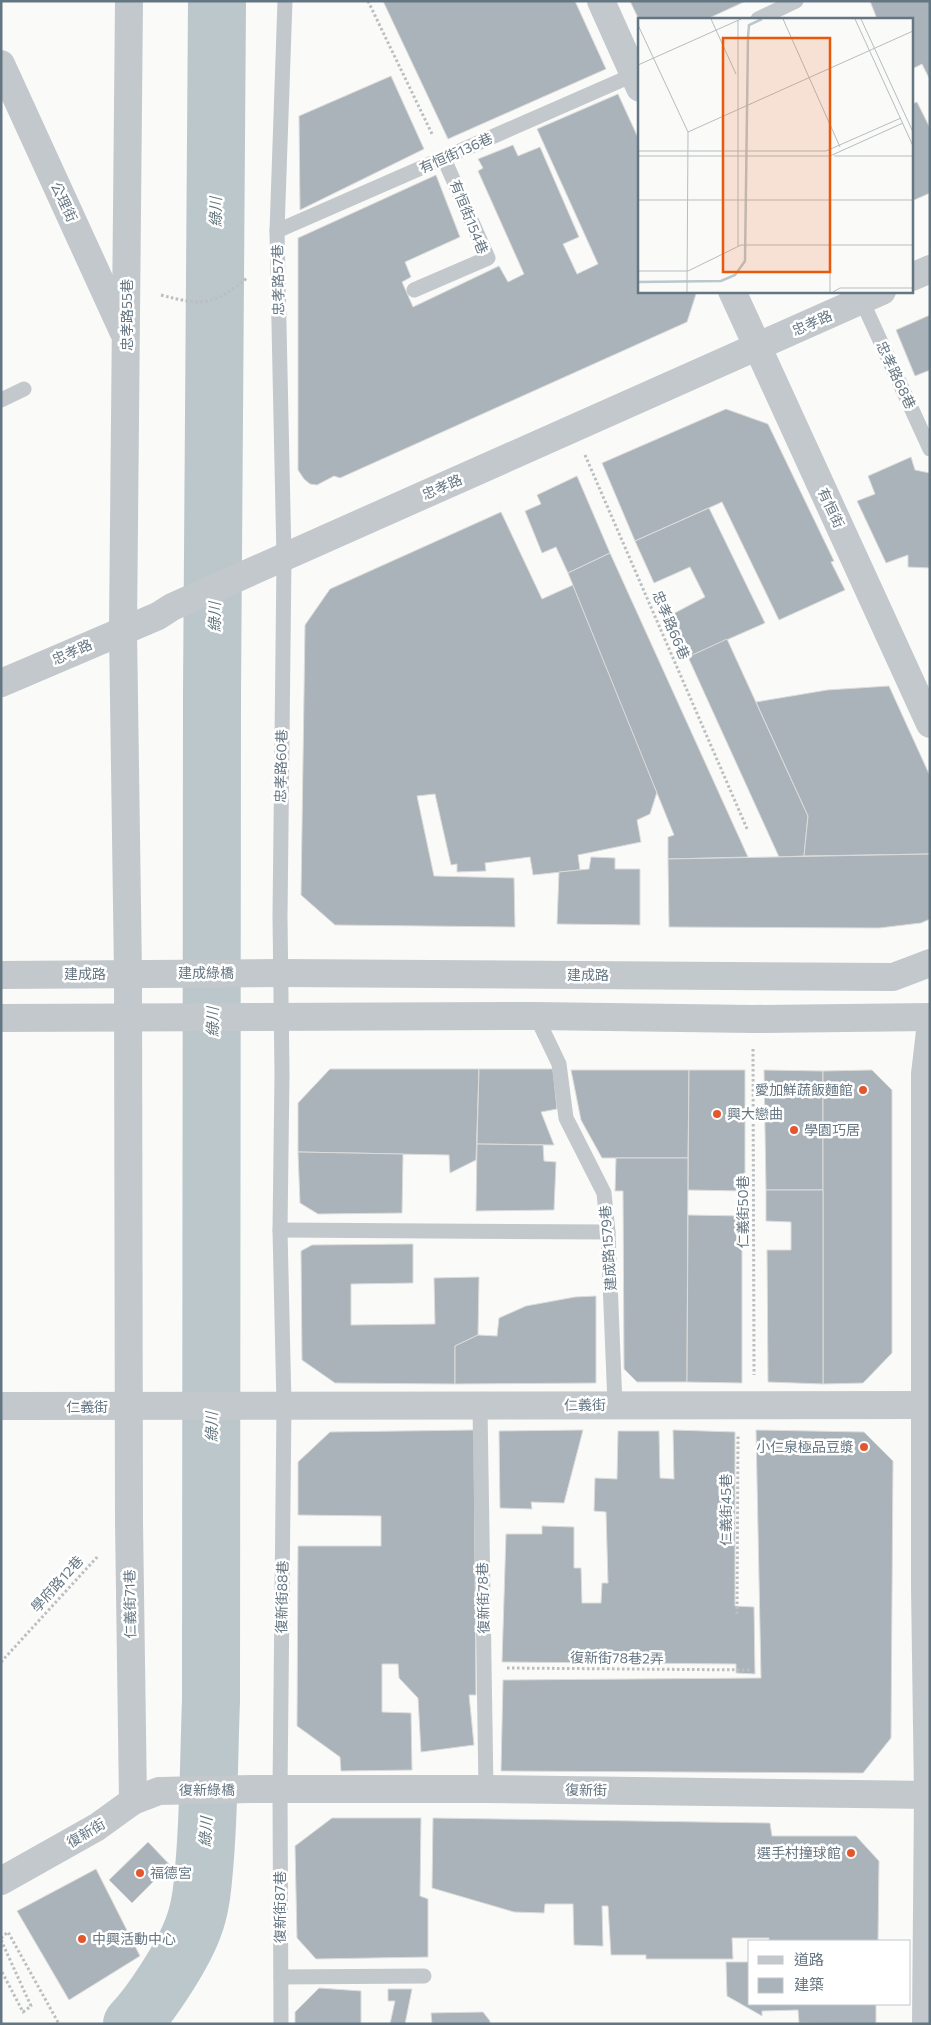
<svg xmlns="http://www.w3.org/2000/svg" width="931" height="2025" font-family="Commissioner,'Noto Sans TC',sans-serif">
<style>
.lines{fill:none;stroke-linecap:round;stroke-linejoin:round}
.river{stroke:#bbc7cb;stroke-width:58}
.building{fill:#aab3b9;stroke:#dcdcda}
.path{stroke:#bbbfc2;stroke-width:3;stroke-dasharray:2.5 2.5;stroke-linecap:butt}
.service{stroke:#c3c8cc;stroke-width:15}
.minor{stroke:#c3c8cc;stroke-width:28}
.tertiary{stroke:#c3c8cc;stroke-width:28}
.poi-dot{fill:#e4572e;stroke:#fff;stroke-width:2}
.labels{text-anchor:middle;stroke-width:5;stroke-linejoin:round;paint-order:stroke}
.street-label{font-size:14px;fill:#657683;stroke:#fff}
.poi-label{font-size:14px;fill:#657683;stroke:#fff;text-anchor:start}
.water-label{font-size:15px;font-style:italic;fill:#60757c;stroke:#fff}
.inset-river{fill:none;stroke:#bbc7cb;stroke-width:2.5}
.inset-road{fill:none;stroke:#b5bdc2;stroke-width:1}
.view{fill:#e8590c;fill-opacity:0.15;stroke:#e8590c;stroke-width:2.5}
.inset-edge{fill:none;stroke:#657683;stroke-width:2.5}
</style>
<rect width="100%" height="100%" fill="#fafaf8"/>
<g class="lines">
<path class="river" d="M 132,2024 C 152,2003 183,1955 193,1928 C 202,1905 203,1880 205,1857 C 209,1805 209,1753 211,1701 L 212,693 L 217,1"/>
</g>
<g class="building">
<path d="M 383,1 L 575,1 L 606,69 L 448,139 Z"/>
<path d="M 630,1 L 746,1 L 707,19 L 640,19 L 640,22 Z"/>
<path d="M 870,1 L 930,1 L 930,80 L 922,64 L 912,69 L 912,19 L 877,19 Z"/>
<path d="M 391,76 L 424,149 L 300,210 L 299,116 Z"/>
<path d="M 618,94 L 640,142 L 640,291 L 697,291 L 687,322 L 340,478 L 334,476 L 317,485 L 310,484 L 304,479 L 298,470 L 298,238 L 436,175 L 460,237 L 405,262 L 411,277 L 402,282 L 413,307 L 499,266 L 508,282 L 524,274 L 478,171 L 483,168 L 478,159 L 513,145 L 518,156 L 540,147 L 579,237 L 563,244 L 577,274 L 598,264 L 537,129 Z"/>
<path d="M 917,102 L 930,128 L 930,193 L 912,201 L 912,104 Z"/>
<path d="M 930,315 L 930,370 L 915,376 L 896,330 Z"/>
<path d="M 726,409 L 768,424 L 834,561 L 831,562 L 845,590 L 779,620 L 722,502 L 635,541 L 602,463 Z"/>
<path d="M 911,457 L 915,470 L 930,473 L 930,568 L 908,567 L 908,555 L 886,563 L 857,501 L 875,494 L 868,476 Z"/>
<path d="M 577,476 L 610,553 L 568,573 L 556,547 L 542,553 L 525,511 L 541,504 L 537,495 Z"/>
<path d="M 709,508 L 765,623 L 688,657 L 669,616 L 705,597 L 690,567 L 654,583 L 635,541 Z"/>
<path d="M 501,512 L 542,599 L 573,585 L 657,792 L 650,814 L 637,820 L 641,842 L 578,855 L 580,870 L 533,875 L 530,857 L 485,863 L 486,871 L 457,872 L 457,864 L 451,865 L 435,794 L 417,796 L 434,876 L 514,878 L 515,927 L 335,925 L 301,895 L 305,625 L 330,589 Z"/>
<path d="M 610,553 L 748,857 L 668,859 L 668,837 L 674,835 L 568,573 Z"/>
<path d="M 727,639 L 808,816 L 804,856 L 779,857 L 688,657 Z"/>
<path d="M 889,686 L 930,776 L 930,854 L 804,856 L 808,816 L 756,702 L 827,690 Z"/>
<path d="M 930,854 L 930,919 L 921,923 L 879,928 L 669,927 L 668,859 Z"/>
<path d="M 591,857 L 615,858 L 615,869 L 640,869 L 640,925 L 557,924 L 559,872 L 589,869 Z"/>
<path d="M 330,1069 L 479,1069 L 476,1160 L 450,1173 L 449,1155 L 298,1152 L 298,1103 Z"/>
<path d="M 479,1069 L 553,1069 L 557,1109 L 541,1112 L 554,1145 L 477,1144 Z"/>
<path d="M 571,1070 L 689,1070 L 688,1158 L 602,1158 L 581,1120 Z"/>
<path d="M 689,1070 L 745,1070 L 745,1191 L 688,1190 Z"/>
<path d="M 764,1070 L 823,1071 L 823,1190 L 766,1190 Z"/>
<path d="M 872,1070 L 892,1090 L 892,1353 L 863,1383 L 823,1384 L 823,1071 Z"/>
<path d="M 477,1144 L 543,1145 L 544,1161 L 556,1162 L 554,1210 L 476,1211 Z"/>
<path d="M 298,1152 L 403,1154 L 402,1213 L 318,1214 L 300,1203 Z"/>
<path d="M 616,1158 L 688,1158 L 687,1382 L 637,1382 L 624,1369 L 623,1191 L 615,1191 Z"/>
<path d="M 766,1190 L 823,1190 L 823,1384 L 768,1382 L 767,1250 L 791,1250 L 791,1222 L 766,1221 Z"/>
<path d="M 688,1215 L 742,1216 L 742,1383 L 687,1382 Z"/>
<path d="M 413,1244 L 413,1283 L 351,1284 L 351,1325 L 435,1324 L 434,1278 L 479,1277 L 478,1335 L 455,1346 L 455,1384 L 335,1383 L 302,1360 L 301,1251 L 312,1245 Z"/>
<path d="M 596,1296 L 596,1383 L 455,1384 L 455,1346 L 478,1335 L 497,1336 L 499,1318 L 526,1306 L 575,1297 Z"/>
<path d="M 474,1430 L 476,1695 L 469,1695 L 474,1745 L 421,1752 L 418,1698 L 399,1678 L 398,1664 L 382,1664 L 382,1712 L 411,1713 L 412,1770 L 341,1771 L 340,1757 L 297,1726 L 298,1546 L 381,1546 L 381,1516 L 298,1515 L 298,1462 L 330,1432 Z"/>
<path d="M 583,1430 L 564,1503 L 531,1502 L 532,1509 L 500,1508 L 499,1431 Z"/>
<path d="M 673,1430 L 735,1432 L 735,1606 L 754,1607 L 755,1674 L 736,1673 L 736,1664 L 502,1662 L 506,1534 L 542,1534 L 542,1526 L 574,1527 L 574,1568 L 581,1568 L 582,1603 L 601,1603 L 602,1583 L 608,1583 L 606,1512 L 594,1511 L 595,1478 L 617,1479 L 618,1431 L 659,1431 L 660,1478 L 674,1479 Z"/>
<path d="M 756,1430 L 864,1432 L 893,1461 L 891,1738 L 863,1773 L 501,1771 L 503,1680 L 761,1678 Z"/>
<path d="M 332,1818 L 421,1818 L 420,1896 L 428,1899 L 428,1957 L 316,1959 L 297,1938 L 295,1846 Z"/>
<path d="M 433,1818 L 770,1823 L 772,1836 L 856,1836 L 879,1861 L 878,1941 L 769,1941 L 769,1938 L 732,1938 L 733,1959 L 646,1959 L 646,1955 L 611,1955 L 608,1906 L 602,1906 L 603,1946 L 574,1945 L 573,1904 L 545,1904 L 544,1913 L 514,1912 L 432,1888 Z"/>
<path d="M 148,1842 L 170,1865 L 132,1903 L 109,1880 Z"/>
<path d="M 96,1869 L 140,1956 L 69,2000 L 17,1911 Z"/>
<path d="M 726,1962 L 750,1962 L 750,2004 L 876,2004 L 876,2024 L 799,2023 L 798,2010 L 762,2011 L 762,2016 L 727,1996 Z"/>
<path d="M 319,1988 L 361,1991 L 361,2024 L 295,2024 L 295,2012 Z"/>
<path d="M 388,1989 L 412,1989 L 405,2024 L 390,2024 L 395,2001 L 388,2001 Z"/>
<path d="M 483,2012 L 490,2021 L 490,2024 L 432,2024 L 431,2013 Z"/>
</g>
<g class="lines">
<g class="path">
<path d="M 368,1 L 433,136"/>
<path d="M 161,295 C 202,306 214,306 248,277"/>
<path d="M 585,455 L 748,831"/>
<path d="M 753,1049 L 754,1375"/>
<path d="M 737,1614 L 738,1434"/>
<path d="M 1,1662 L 99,1555"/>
<path d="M 507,1668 L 750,1670"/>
<path d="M 1,1938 L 8,1932 L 59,2024"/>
<path d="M 1,1940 L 31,2006 L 23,2012 L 1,1970"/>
</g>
<g class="service">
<path d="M 758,19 L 796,1"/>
<path d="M 277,231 L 640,72"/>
<path d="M 414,290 L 488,258 L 444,159"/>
<path d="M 862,301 L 930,449"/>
<path d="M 1,400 L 24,389"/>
<path d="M 536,1016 L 559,1064 L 566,1118 L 604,1193 L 608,1232 L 615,1405"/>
<path d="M 280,1230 L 608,1232"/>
<path d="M 480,1407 L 486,1789"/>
<path d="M 281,1977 L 424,1976"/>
<path d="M 281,2024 L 280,1789 L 284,1405 L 280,1230 L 282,1074 L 280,917 L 284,558 L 277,231 L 285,1"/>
</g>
<g class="minor">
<path d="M 129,1 L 123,629 L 128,974 L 129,1522 L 133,1801"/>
<path d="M 601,1 L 640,88"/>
<path d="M 1,64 L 123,331"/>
<path d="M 912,277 L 930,269"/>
<path d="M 732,291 L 930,724"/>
<path d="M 1,683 L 158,616 L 172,607 L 882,291"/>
<path d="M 1,1406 L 930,1405"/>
<path d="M 1,1881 L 97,1827 L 133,1801 L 159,1791 L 251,1789 L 486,1789 L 930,1795"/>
<path d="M 926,2024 L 928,1795 L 925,1587 L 925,1074 L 930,1031"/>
</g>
<g class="tertiary">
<path d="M 1,975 L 281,973 L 893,977 L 930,963"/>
<path d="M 1,1018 L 536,1016 L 753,1019 L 930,1017"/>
</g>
</g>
<g class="poi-dot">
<circle cx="863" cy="1090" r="5"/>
<circle cx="717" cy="1114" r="5"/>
<circle cx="794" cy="1130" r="5"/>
<circle cx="864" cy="1447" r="5"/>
<circle cx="851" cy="1853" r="5"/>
<circle cx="140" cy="1873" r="5"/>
<circle cx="82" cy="1939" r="5"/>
</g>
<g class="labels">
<g class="street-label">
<text transform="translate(456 153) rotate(-24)" y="5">有恒街136巷</text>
<text transform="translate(64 202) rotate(65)" y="5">公理街</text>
<text transform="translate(469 217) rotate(68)" y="5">有恒街154巷</text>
<text transform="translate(278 280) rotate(-91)" y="5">忠孝路57巷</text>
<text transform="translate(127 315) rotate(-90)" y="5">忠孝路55巷</text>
<text transform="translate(812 323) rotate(-24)" y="5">忠孝路</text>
<text transform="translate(896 375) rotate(65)" y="5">忠孝路68巷</text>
<text transform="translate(442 487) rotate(-24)" y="5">忠孝路</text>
<text transform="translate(831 508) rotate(65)" y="5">有恒街</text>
<text transform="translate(671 625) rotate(67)" y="5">忠孝路66巷</text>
<text transform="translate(72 652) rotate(-24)" y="5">忠孝路</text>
<text transform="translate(281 766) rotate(-89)" y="5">忠孝路60巷</text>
<text x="206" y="978">建成綠橋</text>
<text x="85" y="979">建成路</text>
<text x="588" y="980">建成路</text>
<text transform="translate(743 1212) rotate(-90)" y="5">仁義街50巷</text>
<text transform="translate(608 1248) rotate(-94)" y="5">建成路1579巷</text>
<text transform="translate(585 1405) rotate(-1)" y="5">仁義街</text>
<text x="87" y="1412">仁義街</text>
<text transform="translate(726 1510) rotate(-90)" y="5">仁義街45巷</text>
<text transform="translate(57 1584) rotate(-48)" y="5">學府路12巷</text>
<text transform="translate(282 1597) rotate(-89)" y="5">復新街88巷</text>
<text transform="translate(483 1598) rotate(-91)" y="5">復新街78巷</text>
<text transform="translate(130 1604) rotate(-91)" y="5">仁義街71巷</text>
<text transform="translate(617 1658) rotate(1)" y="5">復新街78巷2弄</text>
<text x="207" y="1795">復新綠橋</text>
<text transform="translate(586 1790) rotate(1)" y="5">復新街</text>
<text transform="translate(86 1833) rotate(-31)" y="5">復新街</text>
<text transform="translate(280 1907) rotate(-90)" y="5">復新街87巷</text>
</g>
<g class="poi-label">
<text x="853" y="1095" text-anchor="end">愛加鮮蔬飯麵館</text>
<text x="727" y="1119">興大戀曲</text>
<text x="804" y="1135">學園巧居</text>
<text x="854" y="1452" text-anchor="end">小仁泉極品豆漿</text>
<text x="841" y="1858" text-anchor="end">選手村撞球館</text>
<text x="150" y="1878">福德宮</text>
<text x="92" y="1944">中興活動中心</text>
</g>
<g class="water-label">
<text transform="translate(216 212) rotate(-90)" y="5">綠川</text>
<text transform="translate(215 617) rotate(-90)" y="5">綠川</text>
<text transform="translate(213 1022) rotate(-90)" y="5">綠川</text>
<text transform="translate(212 1427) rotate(-90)" y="5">綠川</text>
<text transform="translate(206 1832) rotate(-87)" y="5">綠川</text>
</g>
</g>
<g transform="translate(638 18)">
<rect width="275" height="275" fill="#fafaf8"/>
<path class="inset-river" d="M 0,264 L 83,263 L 97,257 L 107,243 L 110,19 L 111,7 L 124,1"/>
<path class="inset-road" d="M 73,1 L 98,56M 145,1 L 202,129M 217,1 L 275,128M 223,1 L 275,114M 100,2 L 100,228M 0,7 L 50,114 L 49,274M 0,47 L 103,1M 50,114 L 275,13M 0,133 L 188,133 L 263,100M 0,138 L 192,138 L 265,105M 196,138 L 275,138M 0,182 L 275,182M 0,253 L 50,253 L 103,227 L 275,227M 192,274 L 192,138M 195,274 L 202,270 L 275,270"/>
<path class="view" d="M 85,20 L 192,20 L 192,254 L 85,254 Z"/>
<rect width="275" height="275" class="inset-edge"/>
</g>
<rect width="931" height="2025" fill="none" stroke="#657683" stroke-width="5"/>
<rect x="748" y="1940" width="162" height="65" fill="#ffffff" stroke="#c1c8cd"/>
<rect x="758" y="1956" width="25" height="8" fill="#c3c8cc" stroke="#c1c8cd"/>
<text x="794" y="1965" font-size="15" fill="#657683">道路</text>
<rect x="758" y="1978" width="25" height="15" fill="#aab3b9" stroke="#c1c8cd"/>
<text x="794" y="1990" font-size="15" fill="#657683">建築</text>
</svg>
